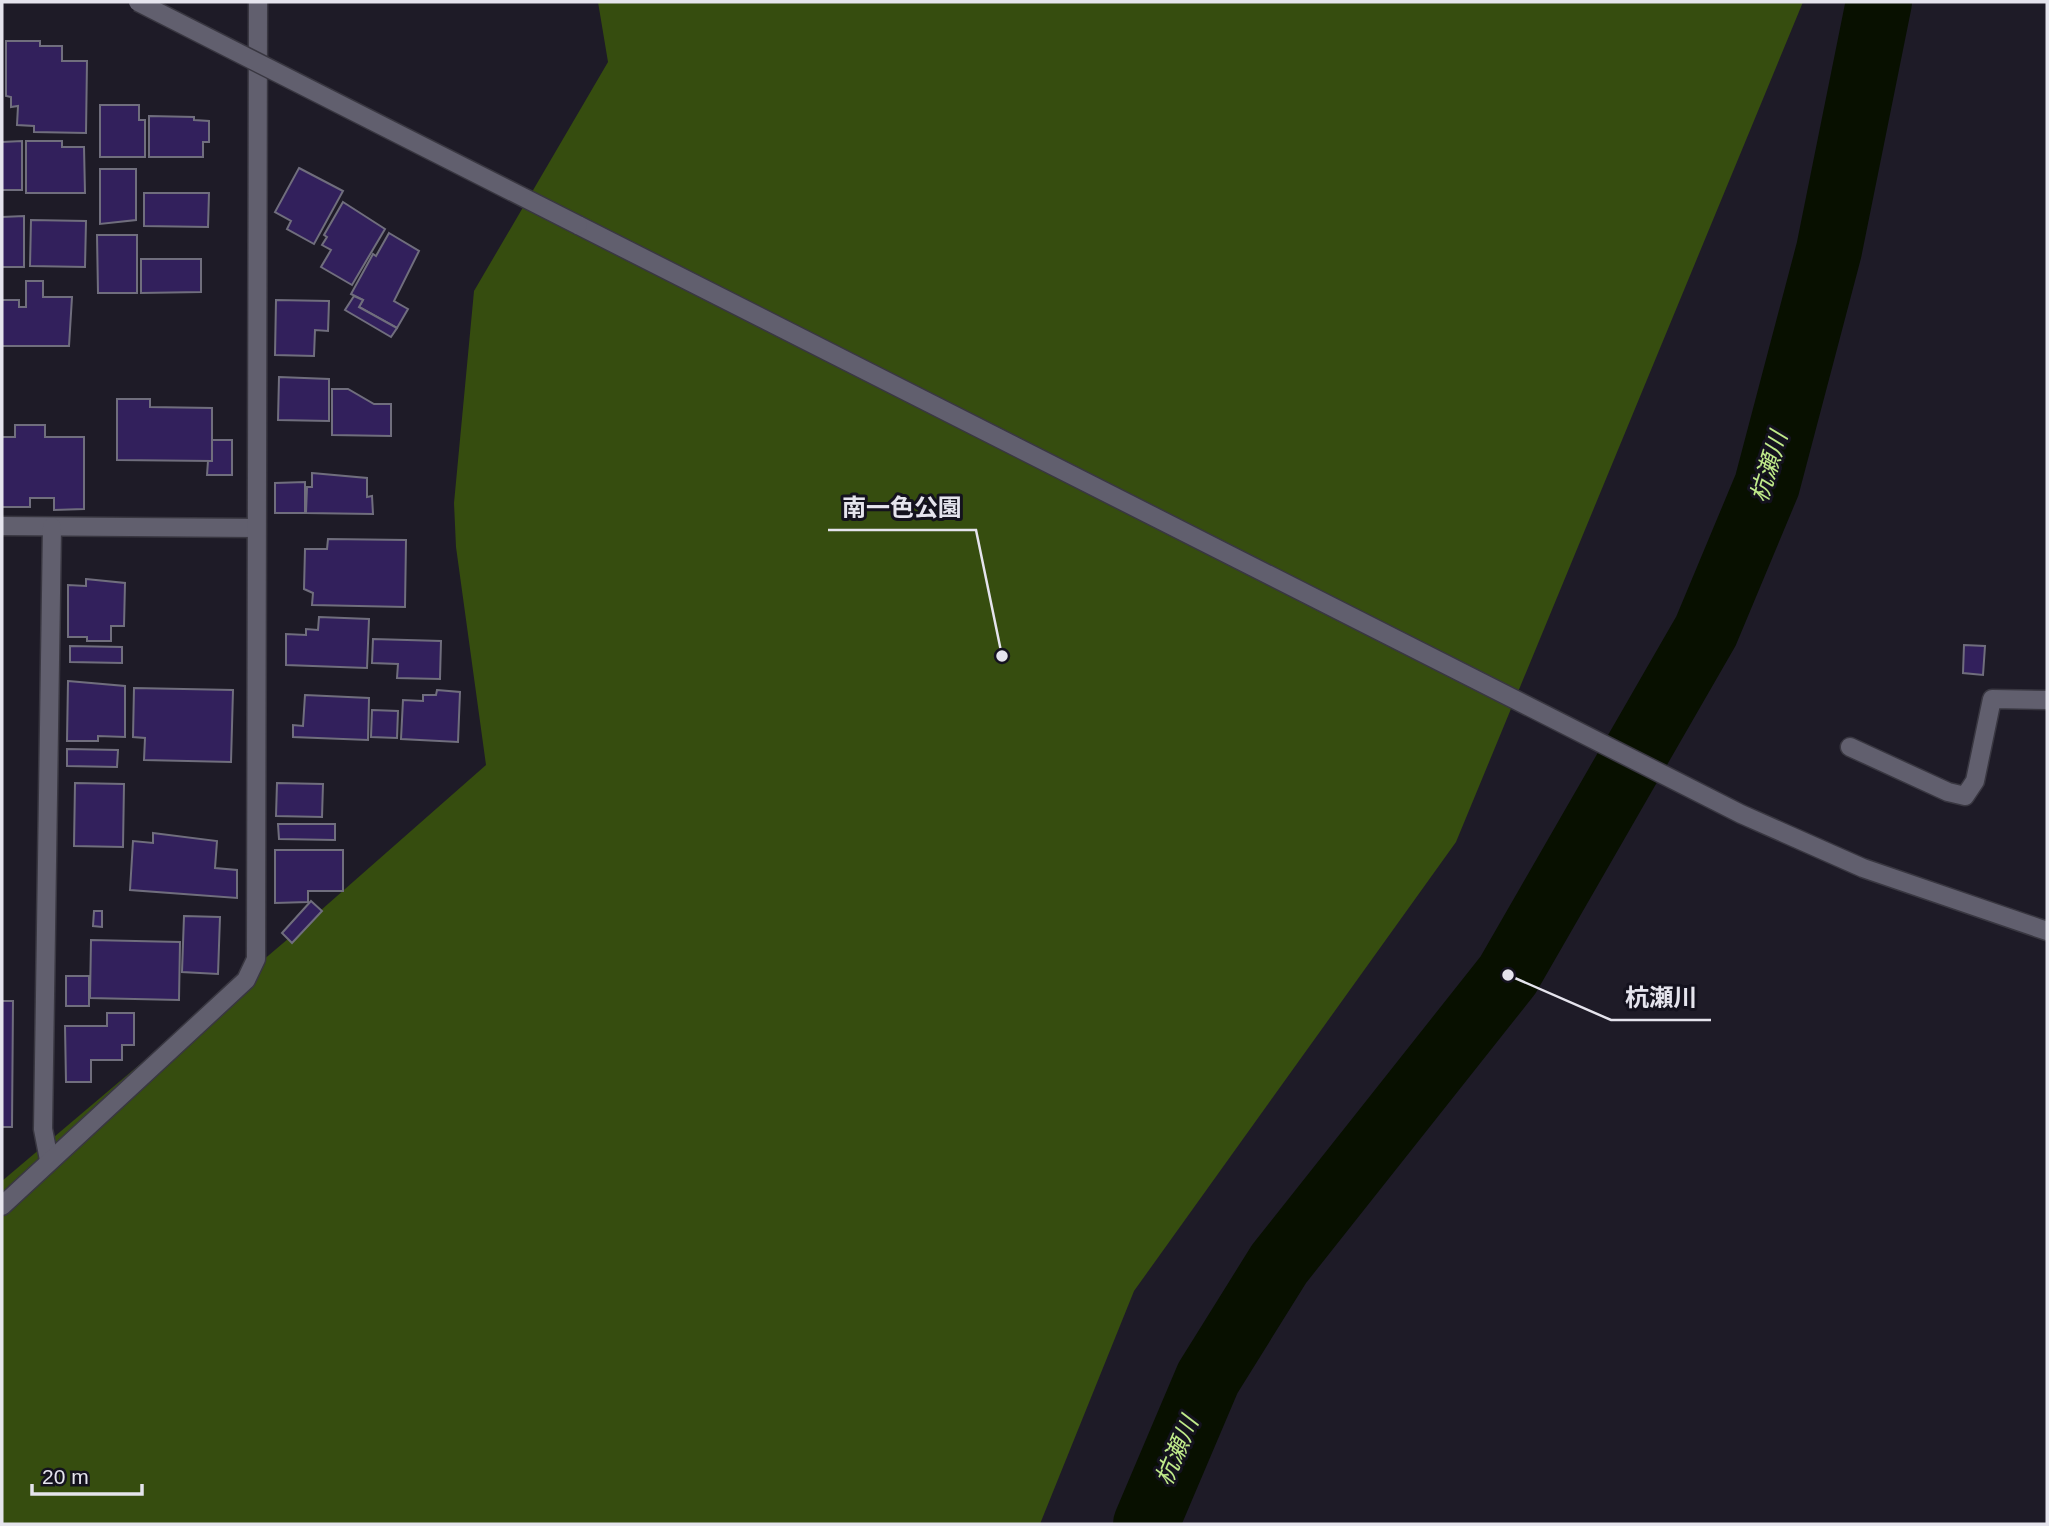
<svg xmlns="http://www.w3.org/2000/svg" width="2049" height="1526" font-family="Arial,'Noto Sans JP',sans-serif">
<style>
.green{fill:#364d0f}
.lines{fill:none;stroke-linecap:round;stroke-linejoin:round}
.river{stroke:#081000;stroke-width:66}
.building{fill:#32205c;stroke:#706e7d;stroke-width:2}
.street-casing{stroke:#393741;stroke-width:21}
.secondary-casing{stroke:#393741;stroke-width:21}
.street{stroke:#615f6e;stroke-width:18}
.secondary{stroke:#615f6e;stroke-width:18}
.secondary-bridge-casing{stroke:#393741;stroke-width:21;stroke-linecap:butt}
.secondary-bridge{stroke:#615f6e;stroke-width:18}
.labels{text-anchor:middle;stroke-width:6;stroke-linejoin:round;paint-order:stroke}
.water-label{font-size:24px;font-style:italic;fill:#c0eb8a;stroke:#14121e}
.leader{fill:none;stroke:#e5e4ed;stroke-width:2.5}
.callout-dot{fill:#e5e4ed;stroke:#14121e;stroke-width:2.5}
.callout-label{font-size:24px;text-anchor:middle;font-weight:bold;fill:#e5e4ed;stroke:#14121e;stroke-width:6;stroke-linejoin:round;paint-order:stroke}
</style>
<rect width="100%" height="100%" fill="#1e1b27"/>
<path class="green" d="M 598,2 L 1803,2 L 1456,842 L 1134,1291 L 1040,1524 L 2,1524 L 2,1181 L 295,933 L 486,765 L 456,547 L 454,503 L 474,291 L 608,62 Z"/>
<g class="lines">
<path class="river" d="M 1146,1524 L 1208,1378 L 1279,1264 L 1508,975 L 1706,631 L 1767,485 L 1829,250 L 1879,2"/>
</g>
<g class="building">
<path d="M 6,41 L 40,41 L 40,46 L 62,46 L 62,61 L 87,61 L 86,133 L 34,132 L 34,126 L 17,125 L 18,106 L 11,107 L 11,97 L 6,96 Z"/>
<path d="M 100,105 L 139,105 L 139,120 L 145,120 L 145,157 L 100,157 Z"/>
<path d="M 149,116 L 194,117 L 194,120 L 209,121 L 209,142 L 203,142 L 203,157 L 149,157 Z"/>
<path d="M 22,141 L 22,190 L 2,190 L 2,142 Z"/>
<path d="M 26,141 L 62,141 L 62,147 L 84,147 L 85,193 L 26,193 Z"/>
<path d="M 299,168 L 343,191 L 314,244 L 287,229 L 291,221 L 275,212 Z"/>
<path d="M 100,169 L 136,169 L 136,220 L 100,224 Z"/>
<path d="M 144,193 L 209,193 L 208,227 L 144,226 Z"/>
<path d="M 343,202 L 385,229 L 352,285 L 321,267 L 331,250 L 322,245 L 327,237 L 324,235 Z"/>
<path d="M 24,216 L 24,267 L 2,267 L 2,217 Z"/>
<path d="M 31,220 L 86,221 L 85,267 L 30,266 Z"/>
<path d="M 389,233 L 419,251 L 394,301 L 408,309 L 397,328 L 359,307 L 363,300 L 351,294 L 373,254 L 376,256 Z"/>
<path d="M 97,235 L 137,235 L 137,293 L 98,293 Z"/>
<path d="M 141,259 L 201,259 L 201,292 L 141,293 Z"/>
<path d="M 26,281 L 43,281 L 43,297 L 72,297 L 69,346 L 2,346 L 2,300 L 19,300 L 19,307 L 26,307 Z"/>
<path d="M 354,296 L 363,300 L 359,307 L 397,328 L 391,337 L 345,310 Z"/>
<path d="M 276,300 L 329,301 L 328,331 L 315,330 L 314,356 L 275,355 Z"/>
<path d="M 279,377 L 329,379 L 329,421 L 278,420 Z"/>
<path d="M 332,389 L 348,389 L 374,404 L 391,404 L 391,436 L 332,435 Z"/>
<path d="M 117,399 L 150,399 L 150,407 L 212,408 L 212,461 L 117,460 Z"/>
<path d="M 15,425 L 45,425 L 45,437 L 84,437 L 84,509 L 54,510 L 54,498 L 30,498 L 30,507 L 2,507 L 2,437 L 15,437 Z"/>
<path d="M 212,440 L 232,440 L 232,475 L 207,475 L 208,461 L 212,461 Z"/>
<path d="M 312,473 L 367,478 L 367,497 L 372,496 L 373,514 L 306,513 L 307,487 L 312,487 Z"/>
<path d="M 305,482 L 305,513 L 275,513 L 275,483 Z"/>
<path d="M 328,539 L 406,540 L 405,607 L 312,605 L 313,593 L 304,589 L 305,549 L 327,549 Z"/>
<path d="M 86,579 L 125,583 L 124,626 L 111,626 L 111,641 L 87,641 L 87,637 L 68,637 L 68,585 L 86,586 Z"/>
<path d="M 319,617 L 369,619 L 367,668 L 286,665 L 286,634 L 306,635 L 306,629 L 318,630 Z"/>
<path d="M 373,639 L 441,641 L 440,679 L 397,678 L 398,664 L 372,663 Z"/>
<path d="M 1964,645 L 1985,646 L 1983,675 L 1963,673 Z"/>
<path d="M 70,646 L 122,647 L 122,663 L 70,662 Z"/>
<path d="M 68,681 L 125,686 L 125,737 L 98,736 L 98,741 L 67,741 Z"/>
<path d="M 134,688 L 233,690 L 231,762 L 144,760 L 145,738 L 133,737 Z"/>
<path d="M 437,690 L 460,692 L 458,742 L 401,739 L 403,700 L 423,701 L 423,695 L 436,695 Z"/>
<path d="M 305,695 L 369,698 L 368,740 L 293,737 L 293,725 L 303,726 Z"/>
<path d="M 372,710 L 398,711 L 397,738 L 371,737 Z"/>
<path d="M 67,749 L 118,750 L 117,767 L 67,766 Z"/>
<path d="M 75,783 L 124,784 L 123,847 L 74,846 Z"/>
<path d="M 277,783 L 323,784 L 322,817 L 276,816 Z"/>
<path d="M 278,824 L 335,824 L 335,840 L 279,839 Z"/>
<path d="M 153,833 L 217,841 L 215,868 L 237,870 L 237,898 L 130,890 L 133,841 L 153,843 Z"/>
<path d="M 275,850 L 343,850 L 343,891 L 308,891 L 308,902 L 275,903 Z"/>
<path d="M 311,901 L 322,911 L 292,943 L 282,933 Z"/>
<path d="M 94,911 L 102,911 L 102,927 L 93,926 Z"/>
<path d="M 184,916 L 220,917 L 218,974 L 182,972 Z"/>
<path d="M 91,940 L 180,942 L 179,1000 L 90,998 Z"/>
<rect x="66" y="976" width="23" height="30"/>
<path d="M 2,1001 L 13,1001 L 12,1127 L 2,1127 Z"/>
<path d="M 107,1013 L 134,1013 L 134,1045 L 122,1045 L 122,1060 L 91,1060 L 91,1082 L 66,1082 L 65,1026 L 107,1026 Z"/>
</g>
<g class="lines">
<defs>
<g id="street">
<path d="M 2,526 L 256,528"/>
<path d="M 1850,747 L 1948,792 L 1965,796 L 1975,781 L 1992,699 L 2047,700"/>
<path d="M 49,1160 L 43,1129 L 52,527"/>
<path d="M 2,1206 L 246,980 L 256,959 L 258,2"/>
</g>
<path id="secondary" d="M 578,225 L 1741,814 L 1863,868 L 2047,931"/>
</defs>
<use href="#street" class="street-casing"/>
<use href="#secondary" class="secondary-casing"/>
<use href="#street" class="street"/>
<use href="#secondary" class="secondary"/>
<defs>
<path id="secondary-bridge" d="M 138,2 L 578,225"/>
</defs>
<use href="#secondary-bridge" class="secondary-bridge-casing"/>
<use href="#secondary-bridge" class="secondary-bridge"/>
</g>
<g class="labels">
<g class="water-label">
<text transform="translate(1769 467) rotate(-73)" y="8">杭瀬川</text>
<text transform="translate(1177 1451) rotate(-67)" y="8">杭瀬川</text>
</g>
</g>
<path class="leader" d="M1002 656L976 530H828M1508 975L1611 1020H1711"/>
<g class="callout-dot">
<circle cx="1002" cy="656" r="7"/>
<circle cx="1508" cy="975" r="7"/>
</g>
<g class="callout-label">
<text x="902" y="516">南一色公園</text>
<text x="1661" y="1006">杭瀬川</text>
</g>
<rect width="2049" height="1526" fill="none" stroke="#e5e4ed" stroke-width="7"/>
<path d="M32 1484v10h110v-10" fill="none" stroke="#e5e4ed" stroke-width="3.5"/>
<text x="42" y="1484" font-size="21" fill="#e5e4ed" stroke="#14121e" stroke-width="5" paint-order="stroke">20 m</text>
</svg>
